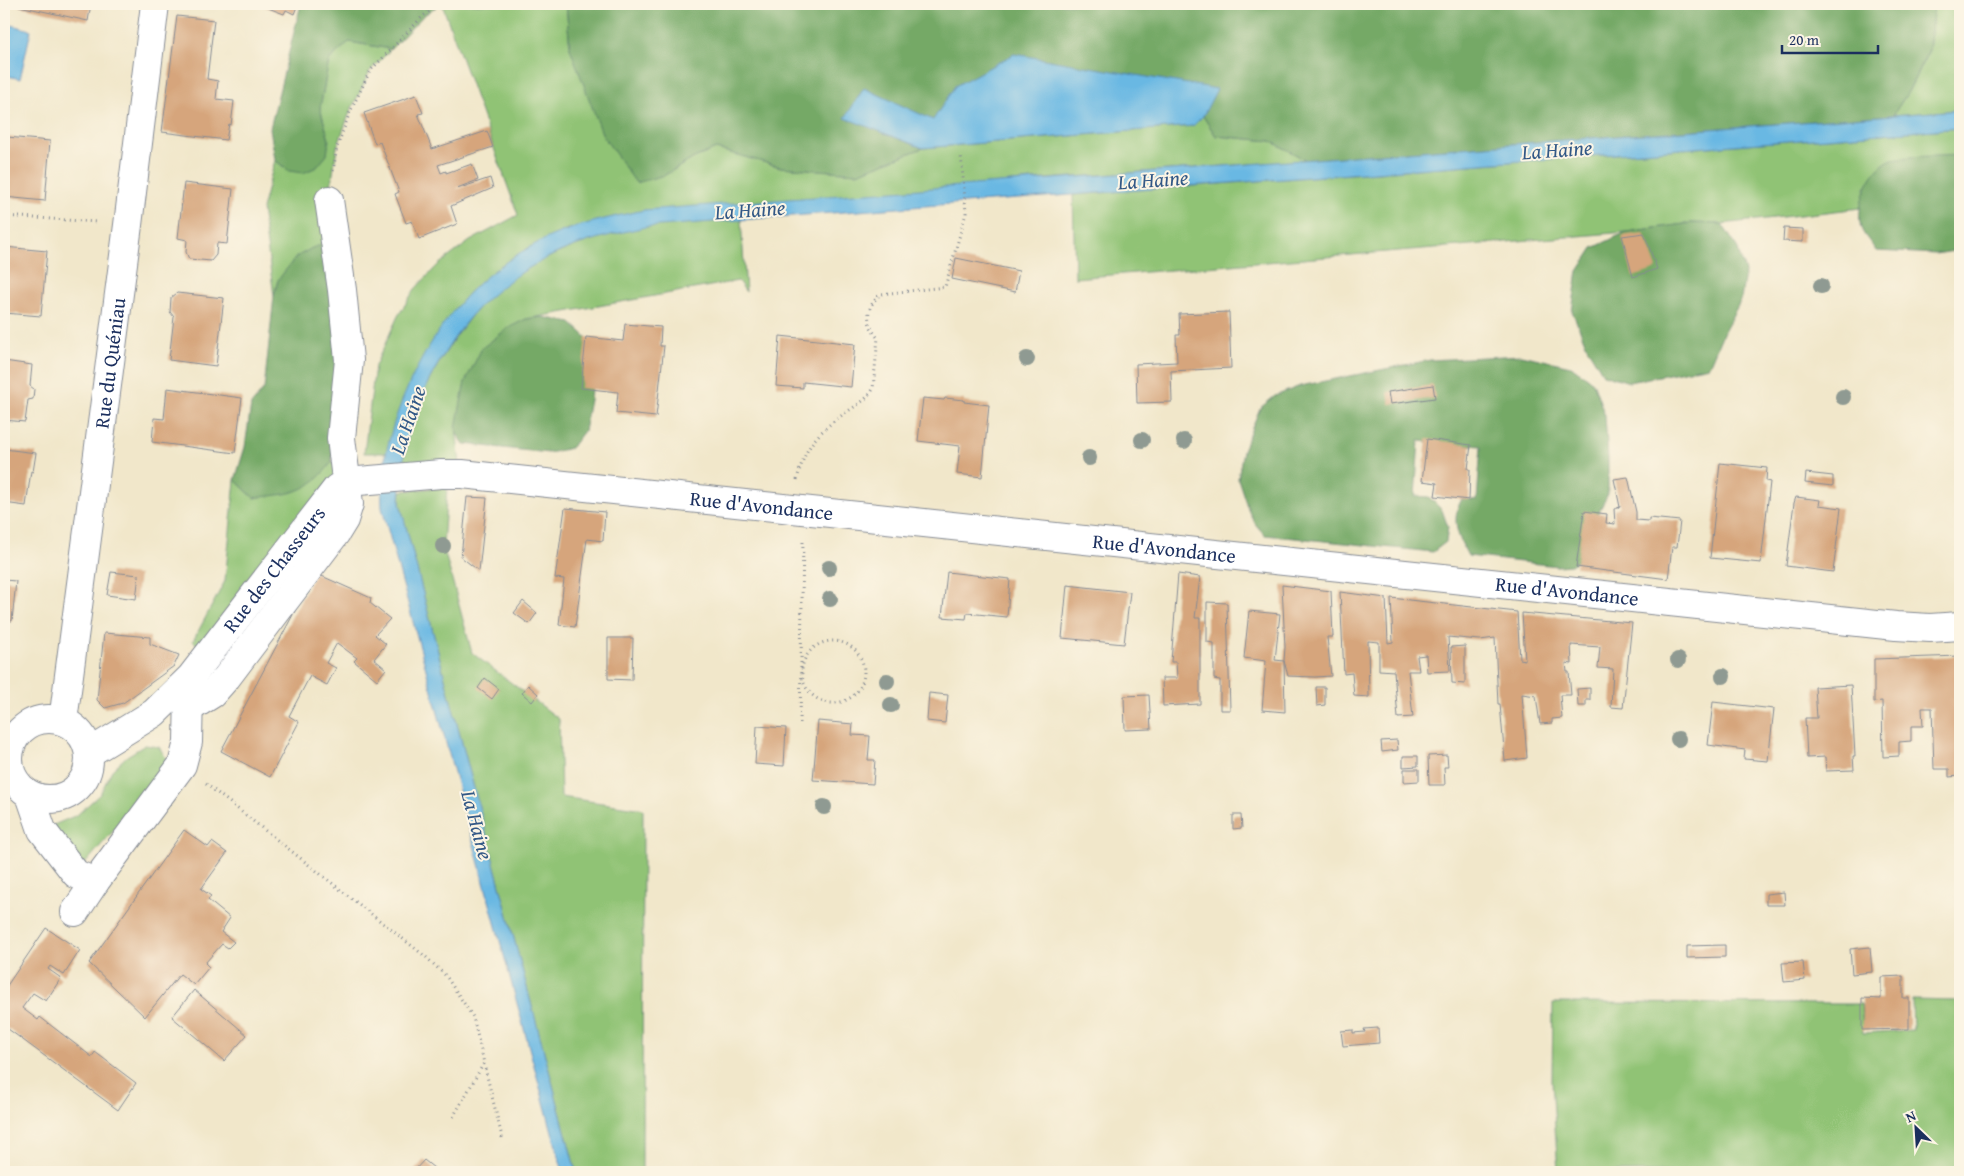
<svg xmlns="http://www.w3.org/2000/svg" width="1964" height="1176" font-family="'Gentium Book Plus',serif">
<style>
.green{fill:#90c375;stroke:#56796a}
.forest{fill:#74a966;stroke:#486c62}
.water{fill:#69b8e3;stroke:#4274a0}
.building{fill:#d6a57c}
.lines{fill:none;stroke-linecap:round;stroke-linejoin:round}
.minor-casing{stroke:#868b94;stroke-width:30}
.path{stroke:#868b94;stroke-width:3;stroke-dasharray:1 4;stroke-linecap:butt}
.minor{stroke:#fff;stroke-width:28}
.tree{fill:#8f9a92}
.labels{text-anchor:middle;stroke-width:4;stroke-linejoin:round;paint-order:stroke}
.street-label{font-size:20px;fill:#1b2f5e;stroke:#fcf5e5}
.water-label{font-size:21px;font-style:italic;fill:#325886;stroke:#fcf5e5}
</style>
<rect width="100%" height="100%" fill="#fcf5e5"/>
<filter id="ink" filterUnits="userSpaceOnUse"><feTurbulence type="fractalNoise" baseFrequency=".02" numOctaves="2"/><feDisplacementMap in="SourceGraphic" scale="10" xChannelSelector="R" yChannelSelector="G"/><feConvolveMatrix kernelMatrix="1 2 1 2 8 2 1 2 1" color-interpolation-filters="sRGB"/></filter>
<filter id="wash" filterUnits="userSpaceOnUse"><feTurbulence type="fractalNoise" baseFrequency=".0096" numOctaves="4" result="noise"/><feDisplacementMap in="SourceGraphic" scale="20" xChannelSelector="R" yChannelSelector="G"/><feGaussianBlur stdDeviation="1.12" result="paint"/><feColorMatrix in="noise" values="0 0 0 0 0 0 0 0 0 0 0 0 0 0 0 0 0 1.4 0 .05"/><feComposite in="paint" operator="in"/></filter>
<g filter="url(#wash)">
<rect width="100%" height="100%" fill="#f1e7ca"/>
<g class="green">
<path d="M 442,4 L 566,4 L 570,48 L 665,175 L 694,158 L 716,149 L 781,167 L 857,173 L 923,148 L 1193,126 L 1203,116 L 1216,136 L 1271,141 L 1306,160 L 1032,180 L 570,228 C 550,237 530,246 512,258 C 496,269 478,282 465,297 C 427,343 401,395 387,453 L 364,453 L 375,366 L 398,316 L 415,289 L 438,265 L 470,241 L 518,215 Z"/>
<path d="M 1934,4 L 1960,4 L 1960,110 L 1893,115 L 1908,92 L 1929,50 Z"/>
<path d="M 349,42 L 391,49 L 370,71 L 350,112 L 337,147 L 329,200 L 347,269 L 278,280 L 274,296 L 262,209 L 275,160 L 289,171 L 329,140 L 320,108 L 329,60 Z"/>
<path d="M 1960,128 L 1960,155 L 1891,160 L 1865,188 L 1861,208 L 1722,224 L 1692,223 L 1626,232 L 1075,278 L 1073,195 Z"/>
<path d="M 741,220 L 746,292 L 738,281 L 526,319 L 456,427 L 461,474 L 401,477 C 403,459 406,439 411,421 C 420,395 434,370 449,347 C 458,334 467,320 478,308 C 519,263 588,236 646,227 C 677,222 709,222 741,220 Z"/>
<path d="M 332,462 L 347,482 L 209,654 L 193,641 L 225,581 L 235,480 L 254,498 Z"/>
<path d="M 447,487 L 443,546 L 472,653 L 559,719 L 561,797 L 643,809 L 642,1172 L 576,1172 L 444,675 L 400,503 L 401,491 Z"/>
<path d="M 145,745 L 159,747 L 168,761 L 161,776 L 76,874 L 42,830 L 77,815 L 100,794 L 112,770 L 127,756 Z"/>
<path d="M 1912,1000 L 1960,1001 L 1960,1172 L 1558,1172 L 1552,1081 L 1553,1003 L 1861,1004 L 1863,1033 L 1913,1030 Z"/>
</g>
<g class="forest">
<path d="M 301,4 L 440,4 L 423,16 L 391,49 L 349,42 L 329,60 L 320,108 L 329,140 L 327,155 L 317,167 L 303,173 L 289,171 L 275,160 L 270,128 Z"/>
<path d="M 566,4 L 1934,4 L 1929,50 L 1908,92 L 1893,115 L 1306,160 L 1271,141 L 1216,136 L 1203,116 L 1216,89 L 955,86 L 933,121 L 864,89 L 846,118 L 923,148 L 857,173 L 781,167 L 716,149 L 694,158 L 665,175 L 636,183 L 603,136 L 570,48 Z"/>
<path d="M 1960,155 L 1960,250 L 1936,254 L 1876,251 C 1872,244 1863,235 1861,228 C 1855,206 1869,170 1890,160 C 1899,156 1947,156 1960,155 Z"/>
<path d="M 1692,223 L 1722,224 L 1737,247 L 1745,272 L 1741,300 L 1724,331 L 1709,366 L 1629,382 L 1603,374 L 1588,349 L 1572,311 L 1578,271 L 1593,248 L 1626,232 Z"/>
<path d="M 327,243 L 341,254 L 332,462 C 307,495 292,493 254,498 L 235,480 L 245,447 L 251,405 L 264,389 L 274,296 L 278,280 L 296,257 L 312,248 Z"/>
<path d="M 543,317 L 571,323 L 595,345 L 590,400 L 584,431 L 571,448 L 549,453 L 464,444 L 457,434 L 456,427 L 465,382 L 482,348 L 508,328 L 526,319 Z"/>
<path d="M 1521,355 L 1571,366 L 1593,382 L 1605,416 L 1608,458 L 1608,494 L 1592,525 L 1583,557 L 1571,565 L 1557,566 L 1468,556 C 1458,537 1450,519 1462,499 L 1477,500 L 1481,446 L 1419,441 L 1415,496 L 1429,497 L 1442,510 L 1448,527 L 1446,542 L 1433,552 L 1265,535 L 1256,525 L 1249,512 L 1238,479 L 1243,450 L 1260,408 L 1275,396 L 1300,386 L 1430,360 Z"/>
</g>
<g class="water">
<path d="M 11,25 L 31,30 L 20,79 L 4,75 L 4,59 Z"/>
<path d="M 1014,54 L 1217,89 L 1203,116 L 1193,126 L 923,148 L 845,118 L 864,88 L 933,120 L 955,86 Z"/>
<path d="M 1960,110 L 1960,128 L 646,227 C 614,234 581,241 551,256 C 526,268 500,286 480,306 C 455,331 420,390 411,424 C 404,450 401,476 400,503 L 444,675 L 576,1172 L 563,1172 L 382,508 C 377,437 419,348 466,296 C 486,274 513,256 539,242 C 572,225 608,218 644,210 Z"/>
</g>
<g id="blocks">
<g class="building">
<path d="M 19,4 L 91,4 L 88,21 L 19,6 Z"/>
<path d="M 264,4 L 298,4 L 294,14 L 286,10 L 284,14 L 263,6 Z"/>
<path d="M 177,16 L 214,20 L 207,79 L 218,81 L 216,99 L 234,101 L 231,125 L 229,124 L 226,140 L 162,132 Z"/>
<path d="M 416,95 L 423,113 L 418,114 L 432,149 L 487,131 L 493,147 L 438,165 L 441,173 L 446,171 L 446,173 L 472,164 L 478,180 L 457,188 L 457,189 L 490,178 L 493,188 L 451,206 L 457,224 L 419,239 L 412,221 L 406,223 L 395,194 L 399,192 L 380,142 L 375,144 L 364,113 Z"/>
<path d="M 4,132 L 7,132 L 7,137 L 50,141 L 45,201 L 4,197 Z"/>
<path d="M 184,183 L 233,189 L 227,244 L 217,243 L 216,255 L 211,261 L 189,259 L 186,252 L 187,240 L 178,238 Z"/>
<path d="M 1784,228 L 1803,229 L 1803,242 L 1783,241 Z"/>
<path d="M 1644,233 L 1657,269 L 1633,277 L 1622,236 Z"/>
<path d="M 4,247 L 47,251 L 41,316 L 4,313 Z"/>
<path d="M 956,258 L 1019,271 L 1015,292 L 952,279 Z"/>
<path d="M 177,293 L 224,298 L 216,366 L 169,360 L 174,317 L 170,312 L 171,298 Z"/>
<path d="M 1229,312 L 1231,368 L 1171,371 L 1172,402 L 1137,403 L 1136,364 L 1177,362 L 1176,335 L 1180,335 L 1179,314 Z"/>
<path d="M 625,324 L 661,327 L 660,346 L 664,346 L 656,417 L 616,413 L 618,392 L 581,388 L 586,337 L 623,341 Z"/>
<path d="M 780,336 L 855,344 L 851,387 L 803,382 L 803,388 L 776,386 Z"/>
<path d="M 4,361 L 32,365 L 30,386 L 34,389 L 33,399 L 28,400 L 25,422 L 4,420 Z"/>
<path d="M 1433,385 L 1435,398 L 1390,404 L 1388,392 Z"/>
<path d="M 167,388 L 242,398 L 235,453 L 152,442 L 154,418 L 164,419 Z"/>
<path d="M 923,398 L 944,400 L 945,398 L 964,400 L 964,402 L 989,405 L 982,477 L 957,474 L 960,446 L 918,441 Z"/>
<path d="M 1427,439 L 1471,445 L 1468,469 L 1470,469 L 1469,500 L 1435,496 L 1437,483 L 1422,481 Z"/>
<path d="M 4,449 L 36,453 L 33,472 L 31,471 L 26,506 L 4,503 Z"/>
<path d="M 1720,463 L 1767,468 L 1766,481 L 1770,482 L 1761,563 L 1710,558 Z"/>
<path d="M 1806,473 L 1833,476 L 1833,486 L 1805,483 Z"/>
<path d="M 1628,477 L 1636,512 L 1636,520 L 1649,521 L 1649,518 L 1680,521 L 1677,547 L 1672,547 L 1668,579 L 1576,567 L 1584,511 L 1607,514 L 1606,523 L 1615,524 L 1614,509 L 1620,507 L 1614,479 Z"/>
<path d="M 467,497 L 487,498 L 479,571 L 461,557 Z"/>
<path d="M 1796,497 L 1820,500 L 1819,505 L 1841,508 L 1833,572 L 1786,566 L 1794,503 Z"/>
<path d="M 565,508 L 605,512 L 603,541 L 587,539 L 575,627 L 559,625 L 564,579 L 555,578 Z"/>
<path d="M 111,572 L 139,575 L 136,599 L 107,595 Z"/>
<path d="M 947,572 L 1010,579 L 1007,617 L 967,613 L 966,619 L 942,617 Z"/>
<path d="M 315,573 L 371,598 L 370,603 L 390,619 L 375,635 L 386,644 L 374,659 L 386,669 L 377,680 L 354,661 L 357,658 L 337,643 L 326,663 L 336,668 L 327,685 L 310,676 L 289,716 L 299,722 L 270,777 L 221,751 Z"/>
<path d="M 1178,574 L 1200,577 L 1195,618 L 1200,618 L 1200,704 L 1163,706 L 1162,678 L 1177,678 L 1176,662 L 1171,662 Z"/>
<path d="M 4,580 L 16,581 L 12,621 L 4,620 Z"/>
<path d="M 1067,585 L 1130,592 L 1124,644 L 1062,638 Z"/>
<path d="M 1282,585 L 1331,591 L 1333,637 L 1327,637 L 1331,676 L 1315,677 L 1288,676 L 1284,661 L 1285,647 Z"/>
<path d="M 1340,592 L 1386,598 L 1388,643 L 1393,642 L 1391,598 L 1517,612 L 1520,659 L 1525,660 L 1522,613 L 1632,623 L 1623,708 L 1611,707 L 1613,669 L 1598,668 L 1600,647 L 1571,645 L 1572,664 L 1566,663 L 1567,672 L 1569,672 L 1571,695 L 1560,695 L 1562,718 L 1552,719 L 1552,723 L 1540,724 L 1536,696 L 1522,694 L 1527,758 L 1505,761 L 1500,704 L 1498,704 L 1495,638 L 1480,640 L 1448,637 L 1450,671 L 1427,672 L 1426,655 L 1417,656 L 1419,671 L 1408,671 L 1413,717 L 1398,718 L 1394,671 L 1379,670 L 1379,642 L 1368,641 L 1369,697 L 1354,696 L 1352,673 L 1344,674 Z"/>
<path d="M 523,601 L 537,613 L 529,624 L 514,613 Z"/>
<path d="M 1207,602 L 1227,603 L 1230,710 L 1220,710 L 1220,680 L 1214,679 L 1214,643 L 1207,642 Z"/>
<path d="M 1249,611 L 1280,614 L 1275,660 L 1284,661 L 1285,712 L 1262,710 L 1266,661 L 1244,658 Z"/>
<path d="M 104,633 L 150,637 L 150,644 L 179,655 L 174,666 L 123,703 L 105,708 L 97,700 Z"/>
<path d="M 608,638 L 633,638 L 632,680 L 608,679 Z"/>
<path d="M 1465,646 L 1465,684 L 1452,683 L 1451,647 Z"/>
<path d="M 1960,656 L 1960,776 L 1949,777 L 1949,769 L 1934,769 L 1932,708 L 1922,708 L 1923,726 L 1911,726 L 1911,741 L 1899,742 L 1899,756 L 1883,757 L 1882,701 L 1874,702 L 1874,659 Z"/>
<path d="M 485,678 L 499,689 L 492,699 L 478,688 Z"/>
<path d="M 528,685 L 538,694 L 532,702 L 522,693 Z"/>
<path d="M 1851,685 L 1855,756 L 1853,756 L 1854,770 L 1826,771 L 1825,757 L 1807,758 L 1805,718 L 1817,718 L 1815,687 Z"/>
<path d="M 1316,687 L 1325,687 L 1325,705 L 1317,706 Z"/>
<path d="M 1590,688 L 1590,700 L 1586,700 L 1586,706 L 1578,706 L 1577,689 Z"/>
<path d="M 929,693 L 948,695 L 945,723 L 927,721 Z"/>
<path d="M 1149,695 L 1151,729 L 1125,730 L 1124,696 Z"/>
<path d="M 1713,702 L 1774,709 L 1768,761 L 1744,759 L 1745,750 L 1708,745 Z"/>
<path d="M 818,721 L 853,724 L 852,735 L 870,736 L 868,760 L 875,760 L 873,784 L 813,780 Z"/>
<path d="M 757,726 L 786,728 L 784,766 L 755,764 Z"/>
<path d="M 1397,740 L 1398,750 L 1382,752 L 1381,741 Z"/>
<path d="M 1447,755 L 1448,767 L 1444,767 L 1445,785 L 1429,785 L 1428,756 Z"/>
<path d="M 1403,756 L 1418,756 L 1418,766 L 1403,767 Z"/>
<path d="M 1404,769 L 1419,769 L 1419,781 L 1404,782 Z"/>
<path d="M 1233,815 L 1241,815 L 1242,828 L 1233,829 Z"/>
<path d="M 184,830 L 208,847 L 212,842 L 227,853 L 201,889 L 211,896 L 208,900 L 230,918 L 221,932 L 234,942 L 228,948 L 222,944 L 205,963 L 209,967 L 194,985 L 180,974 L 145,1017 L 89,963 Z"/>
<path d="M 1784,892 L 1785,905 L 1766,905 L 1766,894 Z"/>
<path d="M 46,928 L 80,950 L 64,975 L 50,966 L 48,969 L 61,978 L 46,1001 L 33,993 L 22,1008 L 38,1020 L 40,1017 L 92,1057 L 95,1052 L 136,1083 L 118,1110 L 4,1026 L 4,990 Z"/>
<path d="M 1725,945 L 1725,957 L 1687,958 L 1687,946 Z"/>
<path d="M 1870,947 L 1872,972 L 1852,974 L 1850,949 Z"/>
<path d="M 1803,962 L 1805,980 L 1784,982 L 1782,963 Z"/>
<path d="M 1903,976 L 1903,998 L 1909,998 L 1909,1029 L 1862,1030 L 1862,998 L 1881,999 L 1881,977 Z"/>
<path d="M 194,990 L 247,1035 L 224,1061 L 172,1017 Z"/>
<path d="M 1378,1028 L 1379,1043 L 1343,1046 L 1341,1031 L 1353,1030 L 1353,1033 L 1365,1032 L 1364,1029 Z"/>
<path d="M 424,1160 L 439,1172 L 413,1172 Z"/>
</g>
</g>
</g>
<g filter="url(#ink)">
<use href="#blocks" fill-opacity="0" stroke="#868b94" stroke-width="1"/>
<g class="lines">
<defs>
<g id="minor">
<path d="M 188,709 L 212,694 L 227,677 L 336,533 L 344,520 L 349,504 L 341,438 L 349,360 L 342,290 L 329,200"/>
<circle cx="49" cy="759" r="40"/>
<path id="s1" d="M 63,721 L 128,225 L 155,4"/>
<path id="s2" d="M 89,753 L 154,713 L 191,677 L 337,488 L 347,482 L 441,474 L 462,474 L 1896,626 L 1930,628 L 1960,626"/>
<path d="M 30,795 L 42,830 L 76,874 L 95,882"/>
<path d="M 75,912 L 95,882 L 182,765 L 188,742 L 189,691"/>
</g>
</defs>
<use href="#minor" class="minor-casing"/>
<g class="path">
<path d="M 1215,4 L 1230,4"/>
<path d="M 333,171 L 337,147 L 350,112 L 370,71 L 423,16 L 440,4"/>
<path d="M 4,216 L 98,222"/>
<path d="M 797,480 C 805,445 818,432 848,411 C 857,405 868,399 873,389 L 878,338 C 865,323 865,307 881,294 L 945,287 L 966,213 L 961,154"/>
<circle cx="833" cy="672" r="31"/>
<path d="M 800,723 L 803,541"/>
<path d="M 206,784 L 426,957 L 446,976 L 473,1017 L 484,1063 L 452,1119"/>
<path d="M 4,898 L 4,911"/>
<path d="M 484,1064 L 503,1141"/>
</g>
<use href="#minor" class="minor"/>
</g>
<g class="tree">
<circle cx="1821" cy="286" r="8"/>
<circle cx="1027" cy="359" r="8"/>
<circle cx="1843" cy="397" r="8"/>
<circle cx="1142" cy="440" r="8"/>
<circle cx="1184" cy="441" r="8"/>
<circle cx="1089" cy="458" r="8"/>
<circle cx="443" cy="546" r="8"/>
<circle cx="829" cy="568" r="8"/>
<circle cx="830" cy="599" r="8"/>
<circle cx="1678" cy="660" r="8"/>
<circle cx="1723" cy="676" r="8"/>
<circle cx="887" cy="681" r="8"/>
<circle cx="891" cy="705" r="8"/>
<circle cx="1678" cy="739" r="8"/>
<circle cx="824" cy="807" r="8"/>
</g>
</g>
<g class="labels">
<g class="street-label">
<text dy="7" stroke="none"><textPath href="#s1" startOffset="361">Rue du Quéniau</textPath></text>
<text dy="7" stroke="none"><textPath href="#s2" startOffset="795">Rue d'Avondance</textPath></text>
<text dy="7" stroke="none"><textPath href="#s2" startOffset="1200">Rue d'Avondance</textPath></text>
<text dy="7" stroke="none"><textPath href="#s2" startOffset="264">Rue des Chasseurs</textPath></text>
<text dy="7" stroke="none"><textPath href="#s2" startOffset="1605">Rue d'Avondance</textPath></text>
</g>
<g class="water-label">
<text transform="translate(1557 150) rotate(-4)" y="7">La Haine</text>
<text transform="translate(1153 180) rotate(-4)" y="7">La Haine</text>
<text transform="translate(750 210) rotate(-4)" y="7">La Haine</text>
<text transform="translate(408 420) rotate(-71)" y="7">La Haine</text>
<text transform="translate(477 825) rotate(75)" y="7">La Haine</text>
</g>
</g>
<rect width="1964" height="1176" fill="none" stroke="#fcf5e5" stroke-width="20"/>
<g transform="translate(1916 1128) rotate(335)" stroke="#fcf5e5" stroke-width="4" paint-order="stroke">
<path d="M0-4L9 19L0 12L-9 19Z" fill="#1b2f5e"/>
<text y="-8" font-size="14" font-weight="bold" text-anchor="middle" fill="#1b2f5e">N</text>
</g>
<path d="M1782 45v8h96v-8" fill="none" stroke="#1b2f5e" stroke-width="2.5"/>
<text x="1789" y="45" font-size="15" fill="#1b2f5e" stroke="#fcf5e5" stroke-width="4" paint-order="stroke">20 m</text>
</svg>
